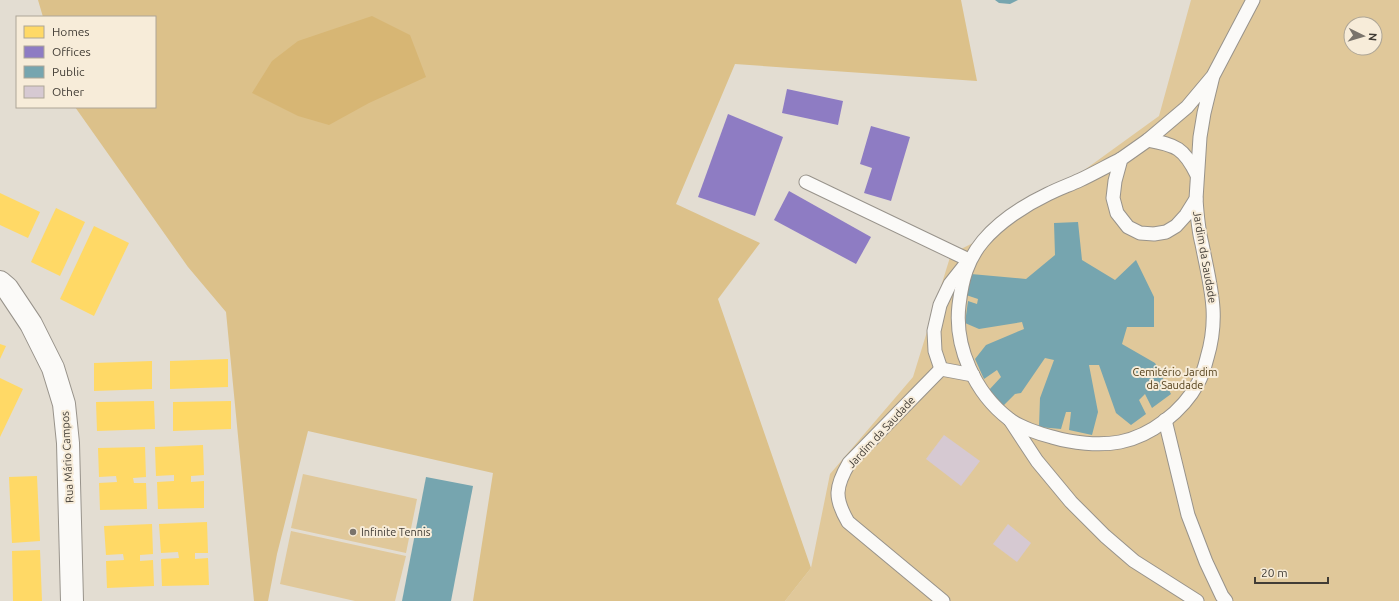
<svg xmlns="http://www.w3.org/2000/svg" width="1399" height="601" font-family="Ubuntu,sans-serif">
<style>
.green{fill:#e0c89a;fill-rule:evenodd}
.forest{fill:#dcc18a}
.water{fill:#d7b674}
.homes{fill:#ffd966}
.offices{fill:#8e7cc3}
.public{fill:#76a5af}
.building{fill:#d6c9d2}
.lines{fill:none;stroke-linecap:round;stroke-linejoin:round}
.service-casing{stroke:#98938b;stroke-width:15}
.secondary-casing{stroke:#98938b;stroke-width:24}
.service{stroke:#fbfaf8;stroke-width:13}
.secondary{stroke:#fbfaf8;stroke-width:22}
.poi-dot{fill:#7a746c;stroke:#f7ecd9;stroke-width:1.5}
.labels{text-anchor:middle;stroke-width:4;stroke-linejoin:round;paint-order:stroke}
.street-label{font-size:11px;fill:#413c35;stroke:#f7ecd9}
.park-label{font-size:11px;fill:#523f19;stroke:#f7ecd9}
.poi-label{font-size:11px;fill:#413c35;stroke:#f7ecd9;text-anchor:start}
</style>
<rect width="100%" height="100%" fill="#e3ddd2"/>
<g class="green">
<path d="M 1191,0 L 1399,0 L 1399,601 L 785,601 L 811,568 L 830,474 L 913,377 L 951,254 L 1007,226 L 1159,116 ZM 1351,24 L 1375,24 L 1375,48 L 1351,48 Z"/>
<path d="M 303,474 L 417,499 L 406,553 L 291,528 Z"/>
<path d="M 291,531 L 406,556 L 395,601 L 355,601 L 280,584 Z"/>
</g>
<path class="forest" d="M 38,0 L 961,0 L 977,81 L 735,64 L 676,204 L 760,243 L 718,299 L 811,568 L 785,601 L 473,601 L 493,473 L 308,431 L 277,554 L 268,601 L 254,601 L 226,312 L 188,267 L 75,107 L 155,107 L 155,17 L 43,17 Z"/>
<path class="water" d="M 372,16 L 410,35 L 426,77 L 369,103 L 329,125 L 298,116 L 252,93 L 272,61 L 298,41 Z"/>
<g class="homes">
<path d="M 0,193 L 40,212 L 28,238 L 0,225 Z"/>
<path d="M 56,208 L 85,222 L 60,276 L 31,262 Z"/>
<path d="M 94,226 L 129,243 L 94,316 L 60,299 Z"/>
<path d="M 0,344 L 6,346 L 0,359 Z"/>
<path d="M 228,359 L 228,387 L 170,389 L 170,361 Z"/>
<path d="M 152,361 L 152,389 L 94,391 L 94,363 Z"/>
<path d="M 0,378 L 23,389 L 0,437 Z"/>
<path d="M 154,401 L 155,429 L 97,431 L 96,402 Z"/>
<path d="M 231,401 L 231,429 L 173,431 L 173,402 Z"/>
<path d="M 203,445 L 204,475 L 191,476 L 191,482 L 204,481 L 204,508 L 158,509 L 157,482 L 174,481 L 174,475 L 156,476 L 155,447 Z"/>
<path d="M 145,447 L 146,477 L 133,478 L 134,483 L 146,483 L 147,509 L 100,510 L 99,483 L 117,482 L 116,476 L 99,477 L 98,448 Z"/>
<path d="M 37,476 L 40,541 L 12,543 L 9,477 Z"/>
<path d="M 207,522 L 208,553 L 195,553 L 195,559 L 208,558 L 209,585 L 162,586 L 161,559 L 179,558 L 178,552 L 161,553 L 159,524 Z"/>
<path d="M 152,524 L 153,554 L 140,555 L 140,561 L 153,560 L 154,586 L 107,588 L 106,561 L 124,560 L 123,554 L 106,555 L 104,526 Z"/>
<path d="M 40,550 L 42,601 L 13,601 L 12,551 Z"/>
</g>
<g class="offices">
<path d="M 787,89 L 843,101 L 838,125 L 782,113 Z"/>
<path d="M 728,114 L 783,137 L 755,216 L 698,197 Z"/>
<path d="M 871,126 L 910,137 L 891,201 L 864,193 L 872,168 L 860,164 Z"/>
<path d="M 789,191 L 871,237 L 856,264 L 774,220 Z"/>
</g>
<g class="public">
<path d="M 995,0 L 1018,0 L 1010,4 L 999,3 Z"/>
<path d="M 1078,222 L 1082,260 L 1115,280 L 1136,260 L 1154,297 L 1154,327 L 1127,327 L 1122,344 L 1155,363 L 1171,394 L 1152,408 L 1145,394 L 1139,400 L 1146,414 L 1131,425 L 1116,413 L 1099,365 L 1089,365 L 1098,412 L 1092,435 L 1069,430 L 1071,412 L 1066,412 L 1061,429 L 1039,427 L 1040,398 L 1054,360 L 1045,358 L 1021,393 L 1015,394 L 1003,406 L 989,390 L 1001,377 L 997,370 L 984,379 L 975,359 L 986,345 L 1024,329 L 1022,322 L 979,329 L 965,323 L 968,301 L 977,304 L 978,299 L 966,295 L 971,274 L 1026,279 L 1055,255 L 1054,223 Z"/>
<path d="M 426,477 L 473,486 L 451,601 L 402,601 Z"/>
</g>
<g class="building">
<path d="M 944,435 L 980,461 L 961,486 L 926,459 Z"/>
<path d="M 1008,524 L 1031,543 L 1017,562 L 993,544 Z"/>
</g>
<g class="lines">
<defs>
<g id="service">
<path d="M 1213,76 L 1187,107 L 1148,140 L 1121,159 L 1115,181 L 1113,198 L 1117,213 L 1128,227 L 1140,233 L 1154,234 L 1166,232 L 1176,226 L 1186,215 L 1196,199 L 1200,137 L 1204,113 L 1213,76 L 1253,0"/>
<path d="M 1148,140 C 1176,145 1184,148 1197,175"/>
<path d="M 1121,159 C 1107,166 1093,174 1080,180 C 1069,185 1058,189 1048,194 C 1025,205 999,222 983,241 C 967,260 962,280 959,305 C 954,347 975,393 1009,419 C 1019,427 1040,434 1052,437 C 1072,443 1099,446 1120,442 C 1151,436 1183,411 1198,383 C 1202,376 1205,366 1207,358 C 1220,315 1210,286 1202,244 C 1198,229 1197,214 1196,199"/>
<path d="M 806,182 L 969,260 L 950,284 L 940,305 L 934,331 L 935,351 L 941,369"/>
<path d="M 941,369 L 849,463 C 835,487 834,498 848,522 L 943,601"/>
<path d="M 941,369 L 973,375"/>
<path d="M 1010,420 L 1037,461 L 1071,502 L 1105,536 L 1134,561 L 1197,601"/>
<path d="M 1165,420 L 1188,515 L 1206,562 L 1222,596 L 1226,601"/>
</g>
<path id="secondary" d="M 0,282 L 7,288 L 31,324 L 53,368 L 64,404 L 68,443 L 72,601"/>
</defs>
<use href="#service" class="service-casing"/>
<use href="#secondary" class="secondary-casing"/>
<use href="#service" class="service"/>
<use href="#secondary" class="secondary"/>
</g>
<circle class="poi-dot" cx="353" cy="532" r="4"/>
<g class="labels">
<g class="street-label">
<text transform="translate(1205 257) rotate(80)" y="4">Jardim da Saudade</text>
<text transform="translate(881 432) rotate(-47)" y="4">Jardim da Saudade</text>
<text transform="translate(67 457) rotate(-93)" y="4">Rua Mário Campos</text>
</g>
<g class="park-label">
<text x="1175" y="376">Cemitério Jardim<tspan x="1175" dy="13">da Saudade</tspan></text>
</g>
<g class="poi-label">
<text x="361" y="536">Infinite Tennis</text>
</g>
</g>
<rect x="16" y="16" width="140" height="92" fill="#f7ecd9" stroke="#aea697"/>
<rect x="24" y="26" width="20" height="12" fill="#ffd966" stroke="#aea697"/>
<text x="52" y="36" font-size="12" fill="#413c35">Homes</text>
<rect x="24" y="46" width="20" height="12" fill="#8e7cc3" stroke="#aea697"/>
<text x="52" y="56" font-size="12" fill="#413c35">Offices</text>
<rect x="24" y="66" width="20" height="12" fill="#76a5af" stroke="#aea697"/>
<text x="52" y="76" font-size="12" fill="#413c35">Public</text>
<rect x="24" y="86" width="20" height="12" fill="#d6c9d2" stroke="#aea697"/>
<text x="52" y="96" font-size="12" fill="#413c35">Other</text>
<g transform="translate(1363 36) rotate(95)"><circle r="19" fill="#f7ecd9" stroke="#aea697"/>
<path d="M0-3L7 15L0 10L-7 15Z" fill="#7a746c"/>
<text y="-6" font-size="11" font-weight="bold" text-anchor="middle" fill="#413c35">N</text>
</g>
<path d="M1255 577v6h73v-6" fill="none" stroke="#413c35" stroke-width="2"/>
<text x="1261" y="577" font-size="12" fill="#413c35" stroke="#f7ecd9" stroke-width="3" paint-order="stroke">20 m</text>
</svg>
